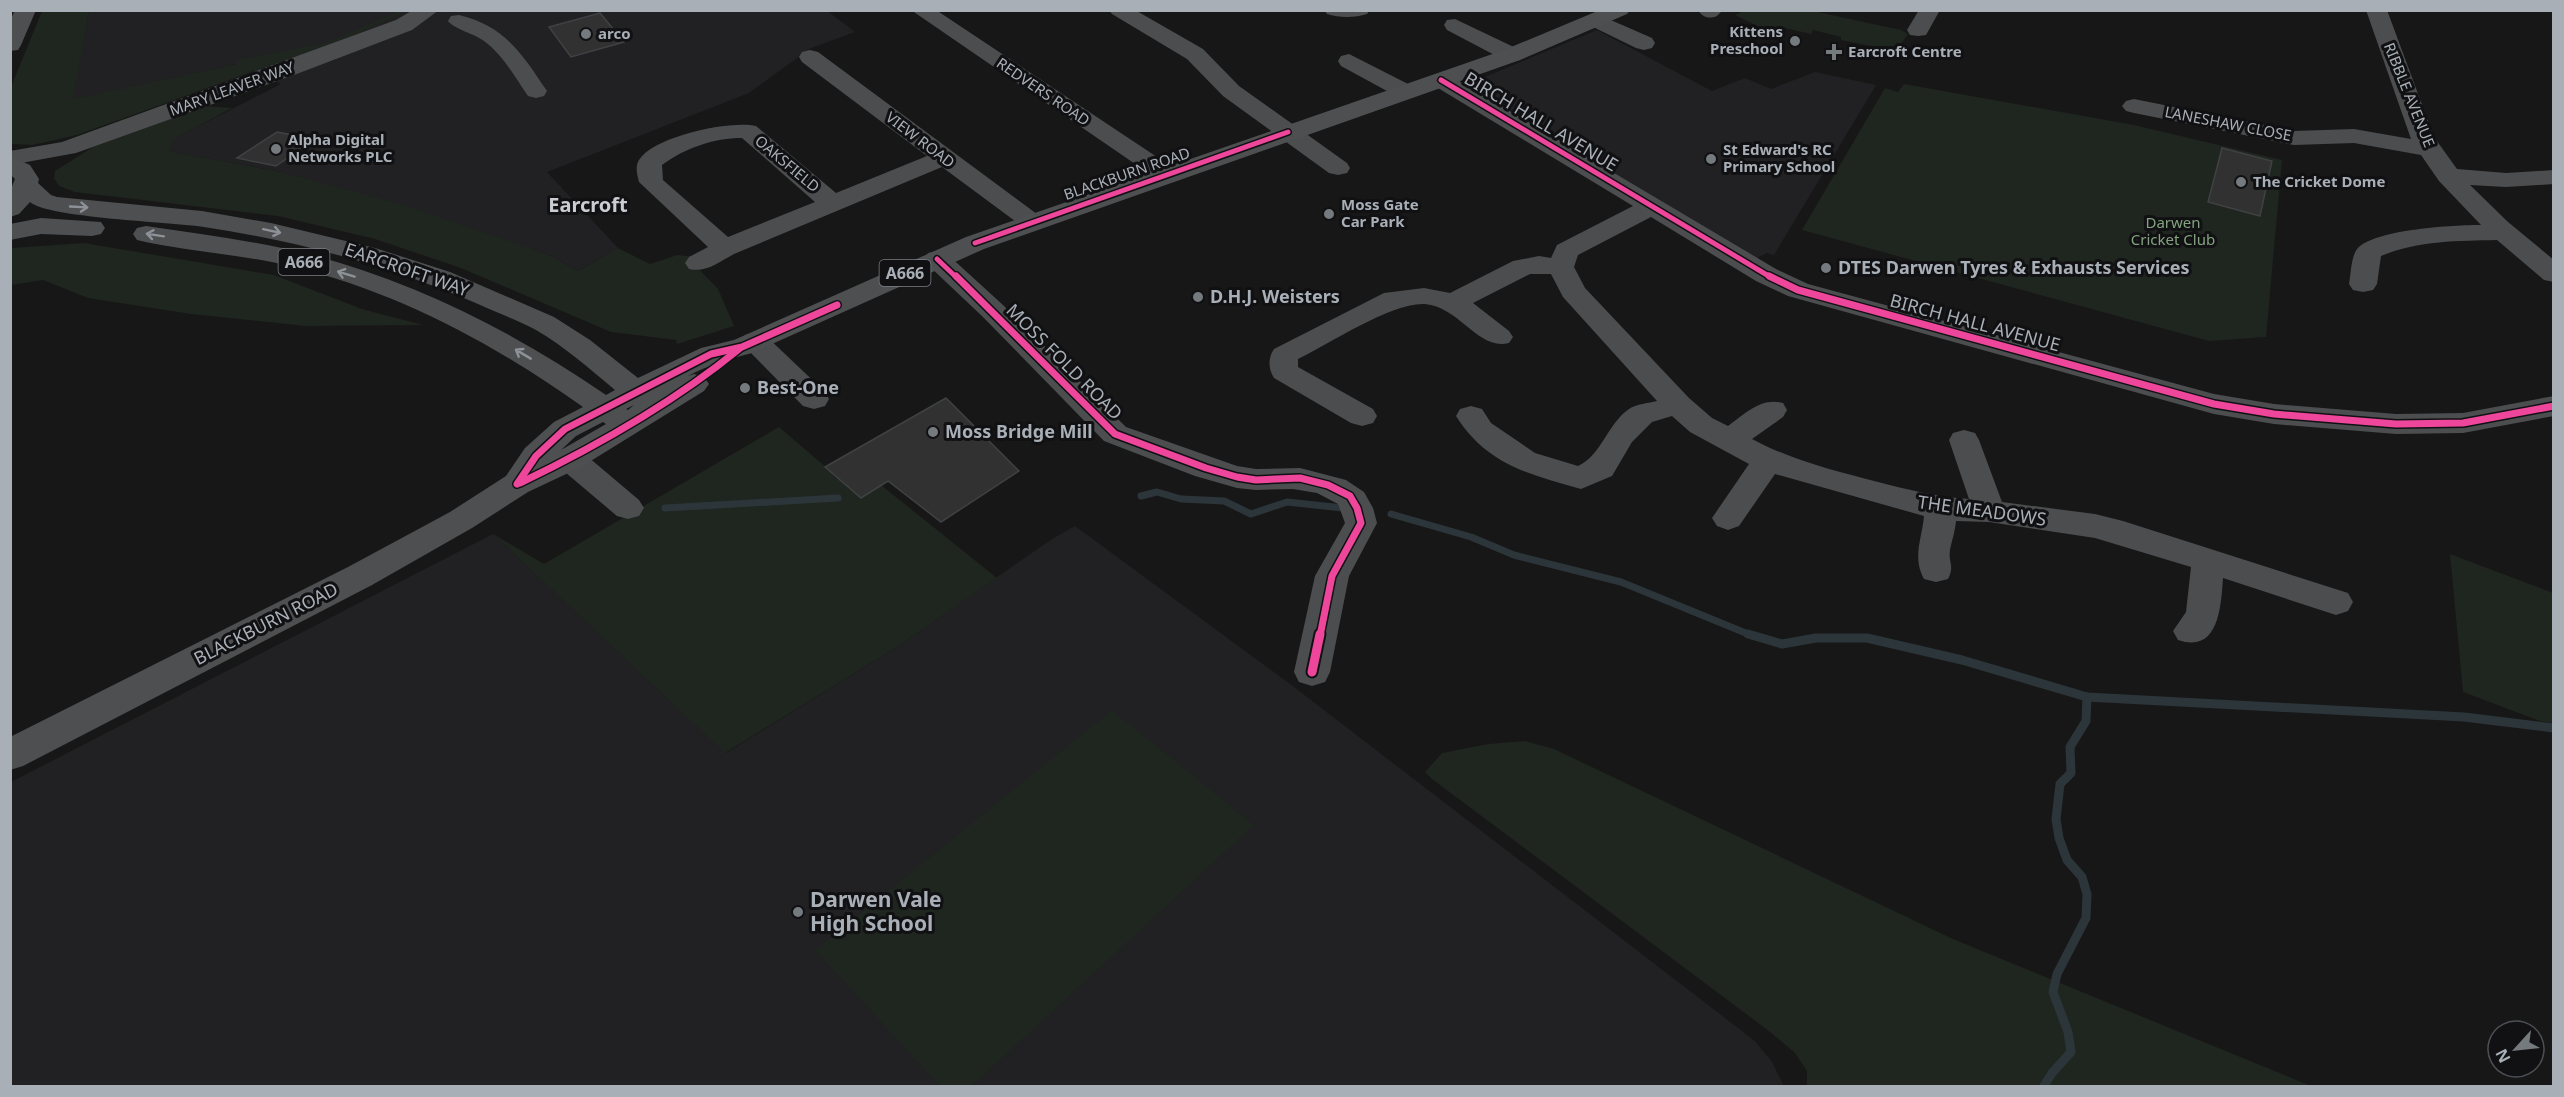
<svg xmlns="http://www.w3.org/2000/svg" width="2564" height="1097" font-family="'Noto Sans',sans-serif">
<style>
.built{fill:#212123}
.green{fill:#1f251f}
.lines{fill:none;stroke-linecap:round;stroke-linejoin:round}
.stream-far1{stroke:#2c363a;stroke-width:7}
.stream{stroke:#2c363a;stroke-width:9}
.building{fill:#313132;stroke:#3f4143;stroke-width:1.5}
.minor{fill:#4b4d4f;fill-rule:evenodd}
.highway{fill:#4d4f51;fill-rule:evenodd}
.cycleway-far2-casing{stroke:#111113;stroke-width:8}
.cycleway-far1-casing{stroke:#111113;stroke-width:10}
.cycleway-casing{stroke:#111113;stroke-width:13}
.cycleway-far2{stroke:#ed469a;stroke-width:5}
.cycleway-far1{stroke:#ed469a;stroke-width:7}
.cycleway{stroke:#ed469a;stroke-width:9}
.oneway{stroke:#8d9298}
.poi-dot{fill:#757a7f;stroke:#111113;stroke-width:2}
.labels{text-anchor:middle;stroke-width:6;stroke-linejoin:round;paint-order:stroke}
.far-poi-label{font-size:15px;font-weight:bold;fill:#a8afb7;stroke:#111113;text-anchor:start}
.far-street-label{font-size:15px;fill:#a8afb7;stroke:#111113}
.far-park-label{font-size:15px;fill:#83a27f;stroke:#111113}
.shield{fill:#111113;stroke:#7b8086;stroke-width:1.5}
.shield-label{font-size:16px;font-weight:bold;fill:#a8afb7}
.street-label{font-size:18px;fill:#a8afb7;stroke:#111113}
.poi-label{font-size:18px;font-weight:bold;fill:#a8afb7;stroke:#111113;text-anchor:start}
.far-district-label{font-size:20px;font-weight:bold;fill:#c9cdd3;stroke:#111113}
.near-poi-label{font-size:21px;font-weight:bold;fill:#a8afb7;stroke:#111113;text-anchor:start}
</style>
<rect width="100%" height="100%" fill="#171717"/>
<g class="built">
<path d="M 826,10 L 855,32 L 811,48 L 749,93 L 547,172 L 618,248 L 578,271 L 552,256 L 281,172 L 168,151 L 173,139 L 281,84 L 237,64 L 72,100 L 89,11 Z"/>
<path d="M 1597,30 L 1712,91 L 1745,78 L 1771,89 L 1815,72 L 1876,85 L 1774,255 L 1767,253 L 1755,259 L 1468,84 Z"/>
<path d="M 1075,526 L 1294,687 L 1755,1041 L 1772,1062 L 1784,1086 L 11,1086 L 11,782 L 493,534 L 726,753 L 889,652 L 1052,539 Z"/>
</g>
<g class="green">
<path d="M 1746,10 L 1813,11 L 1901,30 L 1908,34 L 1896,51 L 1841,40 L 1841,37 L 1813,30 L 1811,34 L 1780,27 L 1776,33 L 1769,32 L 1735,15 Z"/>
<path d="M 42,11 L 89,11 L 73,99 L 237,64 L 237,60 L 328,42 L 399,11 L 407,11 L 349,37 L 77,135 L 33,145 L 11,144 L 11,87 Z"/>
<path d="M 1904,84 L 2134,125 L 2282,160 L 2266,337 L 2209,341 L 1802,230 L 1885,88 L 1898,92 Z"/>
<path d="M 206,106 L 232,108 L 174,139 L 169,151 L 281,172 L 404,205 L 552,256 L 578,271 L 618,248 L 650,264 L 677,255 L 698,257 L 696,266 L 718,289 L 734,326 L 677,344 L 676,340 L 611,332 L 461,268 L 375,239 L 278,216 L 75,192 L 59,186 L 54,178 L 55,171 L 93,147 Z"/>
<path d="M 84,243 L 274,275 L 362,309 L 423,325 L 306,326 L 191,314 L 88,298 L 43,280 L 11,285 L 11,248 Z"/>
<path d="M 779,427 L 861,497 L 881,485 L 997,578 L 889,652 L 725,753 L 493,534 L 544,564 Z"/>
<path d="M 2450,554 L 2553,593 L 2553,723 L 2540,721 L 2463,692 Z"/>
<path d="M 1112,710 L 1254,825 L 972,1086 L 940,1086 L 815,950 Z"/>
<path d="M 1525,741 L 1554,749 L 1953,939 L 2311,1086 L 1807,1086 L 1807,1071 L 1795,1053 L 1769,1031 L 1432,779 L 1425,772 L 1442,753 L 1488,744 Z"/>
</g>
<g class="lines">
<g class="stream-far1">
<path d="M 1141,496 L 1157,492 L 1181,499 L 1224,501 L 1251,514 L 1287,502 L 1343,508"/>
<path d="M 665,508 L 838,498"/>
<path d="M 1391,514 L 1471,537 L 1514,555 L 1621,582 L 1753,636"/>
</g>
<g class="stream">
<path d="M 1748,634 L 1782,644 L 1816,638 L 1867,638 L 1962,660 L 2087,697 L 2464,717 L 2554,728"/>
<path d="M 2044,1086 L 2052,1073 L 2071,1052 L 2068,1032 L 2053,992 L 2057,974 L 2086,918 L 2087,894 L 2082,877 L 2067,860 L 2059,838 L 2056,819 L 2060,784 L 2071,773 L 2070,747 L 2086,721 L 2087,697"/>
</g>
</g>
<g class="building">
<path d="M 600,13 L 624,42 L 571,57 L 549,27 Z"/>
<path d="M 277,132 L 315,139 L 276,166 L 237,158 Z"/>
<path d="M 2222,148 L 2272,161 L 2260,216 L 2208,202 Z"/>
<path d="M 946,398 L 1019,471 L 941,522 L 888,481 L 861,498 L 825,467 Z"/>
</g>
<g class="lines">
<g class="minor">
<path d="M 413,10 L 439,10 L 412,30 L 294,75 L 76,153 L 10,165 L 10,151 L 62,142 L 396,20 Z"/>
<path d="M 911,10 L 936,10 L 1175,169 L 1178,174 L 1175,179 L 1166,181 L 1157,179 Z"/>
<path d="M 1109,10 L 1135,10 L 1203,49 L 1239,86 L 1347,163 L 1350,168 L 1347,173 L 1338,175 L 1329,173 L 1223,96 L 1187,59 L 1112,14 Z"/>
<path d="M 1324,10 L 1370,10 L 1367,14 C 1355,18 1339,18 1327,14 Z"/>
<path d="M 1698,10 L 1720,10 L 1721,12 L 1717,16 C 1709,19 1703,18 1698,10 Z"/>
<path d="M 1919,10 L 1940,10 L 1926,35 L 1918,36 L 1910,35 L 1907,30 Z"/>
<path d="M 2366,10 L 2387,10 L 2434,137 L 2457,169 L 2506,173 L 2554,170 L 2554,184 L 2506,187 L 2470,185 L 2508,222 L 2554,260 L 2554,282 L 2544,280 L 2497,240 C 2458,241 2419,240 2381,256 L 2377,284 L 2373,290 L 2363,292 L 2353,290 L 2349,284 C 2351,274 2351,255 2358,248 C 2377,229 2454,225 2481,225 L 2439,181 L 2421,155 L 2354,143 L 2294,145 L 2134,113 L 2126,111 L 2122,106 L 2126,101 L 2134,99 L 2294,131 L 2354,129 L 2411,139 Z"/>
<path d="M 1597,14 L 1652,38 L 1655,43 L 1652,48 L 1644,50 L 1636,48 L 1589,25 L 1586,20 L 1589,15 Z"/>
<path d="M 459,15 C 505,26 522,54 547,91 L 544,96 L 536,98 L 528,96 C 515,77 503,55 484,41 C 475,34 454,29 448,21 L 451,16 Z"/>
<path d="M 1455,19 L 1520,50 L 1523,55 L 1520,60 L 1512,62 L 1504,60 L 1447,30 L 1444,25 L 1447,20 Z"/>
<path d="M 810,50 L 818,52 L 1041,217 L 1045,222 L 1041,227 L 1032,230 L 1023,227 L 942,167 L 734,254 C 719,262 706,273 689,269 L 685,263 L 689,257 L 708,247 L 639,182 C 637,175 635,166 639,160 C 654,136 731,120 756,126 L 836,193 L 927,156 L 802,62 L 799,57 L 802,52 ZM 742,138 L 815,202 L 728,237 L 663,180 L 662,165 C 685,148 714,138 742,138 Z"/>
<path d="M 1349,54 L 1414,87 L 1417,92 L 1414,97 L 1406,99 L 1398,97 L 1341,66 L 1338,61 L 1341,56 Z"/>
<path d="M 1441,73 L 1449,75 L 1776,269 L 1808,284 L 2214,394 L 2274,404 L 2396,414 L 2463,413 L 2554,396 L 2554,416 L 2463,433 L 2396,434 L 2274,424 L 2214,414 L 1788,296 L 1756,281 L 1651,217 L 1578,255 L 1574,267 L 1585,288 L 1689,398 L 1712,418 L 1728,426 C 1745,414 1761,397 1783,403 L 1787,410 L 1783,417 L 1752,439 C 1791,460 1835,471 1878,482 C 1909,490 1937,497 1969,499 L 1949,440 L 1953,433 L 1964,430 L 1975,433 L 1979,440 L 2002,502 L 2095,514 L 2123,521 L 2348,593 L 2353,602 L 2348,611 L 2336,615 L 2223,578 C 2221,606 2219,654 2178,640 L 2173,631 L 2186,612 L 2191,567 L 2095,538 L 1989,522 L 1956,521 C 1955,532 1952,540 1950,550 C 1948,563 1955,565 1948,579 L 1936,582 L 1924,579 C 1912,557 1922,539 1924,516 L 1775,474 L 1739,526 L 1728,530 L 1717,526 L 1712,518 L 1749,464 L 1690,432 L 1672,416 L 1652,422 L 1632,442 L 1612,476 L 1581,489 C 1529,474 1487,465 1456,416 L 1460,409 L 1471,406 L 1482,409 L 1491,423 L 1535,453 L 1578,466 C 1602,455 1607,424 1629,409 C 1636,404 1649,403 1657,401 L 1563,297 L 1551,274 L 1530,274 L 1473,303 L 1509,331 L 1513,337 L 1509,343 C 1478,351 1460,307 1425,304 C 1392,302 1329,344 1298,359 L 1298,367 L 1373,409 L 1377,416 L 1373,423 L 1362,426 L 1351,423 L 1274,378 C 1268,368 1268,358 1274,349 L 1384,293 L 1424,288 L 1450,293 L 1513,261 L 1539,256 L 1551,258 L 1557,245 L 1633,206 L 1433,85 L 1430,80 L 1433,75 Z"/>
<path d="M 937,251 L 946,253 L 1003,305 L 1126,427 L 1237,466 L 1256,469 L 1300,468 L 1346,480 L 1364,492 L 1373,508 L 1377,523 L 1349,576 L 1330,672 L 1325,682 L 1312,686 L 1299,682 L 1294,672 L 1315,576 L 1345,523 L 1338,504 L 1317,493 L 1293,489 L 1256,490 L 1237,488 L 1195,476 L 1104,441 L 983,317 L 928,265 L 924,259 L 928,253 Z"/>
<path d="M 755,332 L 765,335 L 825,392 L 829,399 L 825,406 L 814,409 L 803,406 L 745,347 L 741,341 L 745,335 Z"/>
<path d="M 570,448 L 581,451 L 639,500 L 644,508 L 639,516 L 628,519 L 617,516 L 559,467 L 554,459 L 559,451 Z"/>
</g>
<g class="highway">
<path d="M 15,10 L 36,10 L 21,45 L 18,50 L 10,51 L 10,21 Z"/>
<path d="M 1600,10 L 1630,10 L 1627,14 L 1520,60 L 984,249 L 752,353 C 729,359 709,365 688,376 L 694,374 L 704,377 L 709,384 L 704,391 L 581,467 L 528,492 L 472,528 L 372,585 L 23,766 L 10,770 L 10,737 L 348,567 L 450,512 L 506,476 L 525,448 L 554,422 L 583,407 C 496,345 398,292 294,267 C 242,254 188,252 137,240 L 133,234 L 137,228 L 146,226 C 201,234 257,241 312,255 C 418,283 516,333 606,395 L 615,390 C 590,369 565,347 536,330 C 518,320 497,313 478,304 C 390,266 298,241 204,227 C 172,222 48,218 30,202 L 19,214 L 10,217 L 10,191 L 15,179 L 10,174 L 10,156 L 30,165 L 39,179 L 38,183 L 51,195 L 57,197 L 202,211 L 271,223 L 375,248 L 450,272 L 554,317 L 590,340 L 638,378 L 701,348 L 734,340 L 966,237 L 1504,50 ZM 634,405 L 628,410 L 626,409 ZM 603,422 L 606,424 L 561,450 L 576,436 Z"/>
<path d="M 41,218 L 101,222 L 105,228 L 101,234 L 92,236 L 41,234 L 10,240 L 10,224 Z"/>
</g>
<defs>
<g id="cycleway-far2">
<path d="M 1441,80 L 1772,278"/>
<path d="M 975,243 L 1288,132"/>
<path d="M 937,259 L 957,278"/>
</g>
<g id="cycleway-far1">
<path d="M 956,276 L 1115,434 L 1206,468 L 1237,477 L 1256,480 L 1300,478 L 1328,485 L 1350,496 L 1357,508 L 1361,523 L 1332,576 L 1320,636"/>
<path d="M 1769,276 L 1798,290 L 2214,404 L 2274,414 L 2396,424 L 2463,423 L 2554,406"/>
<path d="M 520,483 C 597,446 673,403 739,349"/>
<path d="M 517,484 L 536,456 L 565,429 L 711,354 L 742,347 L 837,305"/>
</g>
<path id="cycleway" d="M 1312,672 L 1320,634"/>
</defs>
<use href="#cycleway-far2" class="cycleway-far2-casing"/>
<use href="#cycleway-far1" class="cycleway-far1-casing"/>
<use href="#cycleway" class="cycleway-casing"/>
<use href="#cycleway-far2" class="cycleway-far2"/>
<use href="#cycleway-far1" class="cycleway-far1"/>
<use href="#cycleway" class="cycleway"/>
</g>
<defs><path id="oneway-shaft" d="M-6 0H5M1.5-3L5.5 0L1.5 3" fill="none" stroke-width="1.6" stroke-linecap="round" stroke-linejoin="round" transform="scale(1.5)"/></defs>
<g class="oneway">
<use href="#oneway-shaft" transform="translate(79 207) rotate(3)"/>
<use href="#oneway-shaft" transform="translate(272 231) rotate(12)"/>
<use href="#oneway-shaft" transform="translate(155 235) rotate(-171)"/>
<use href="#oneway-shaft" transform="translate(346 274) rotate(-163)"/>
<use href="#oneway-shaft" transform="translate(523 354) rotate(-149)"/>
</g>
<g class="poi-dot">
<circle cx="586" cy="34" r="6"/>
<circle cx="1795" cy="41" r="6"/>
<path d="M1831 43h6v6h6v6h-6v6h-6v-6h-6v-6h6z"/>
<circle cx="276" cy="149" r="6"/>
<circle cx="1711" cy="159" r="6"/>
<circle cx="2241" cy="182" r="6"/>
<circle cx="1329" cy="214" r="6"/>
<circle cx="1826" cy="268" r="6"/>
<circle cx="1198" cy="297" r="6"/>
<circle cx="745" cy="388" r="6"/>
<circle cx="933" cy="432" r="6"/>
<circle cx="798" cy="912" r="6"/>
</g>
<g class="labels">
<g class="far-poi-label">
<text x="1783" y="37" text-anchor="end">Kittens<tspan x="1783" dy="17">Preschool</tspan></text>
<text x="598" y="39">arco</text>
<text x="1848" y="57">Earcroft Centre</text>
<text x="288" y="145">Alpha Digital<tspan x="288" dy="17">Networks PLC</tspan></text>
<text x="1723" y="155">St Edward's RC<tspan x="1723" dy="17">Primary School</tspan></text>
<text x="2253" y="187">The Cricket Dome</text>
<text x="1341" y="210">Moss Gate<tspan x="1341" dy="17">Car Park</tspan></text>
</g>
<g class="far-street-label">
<text transform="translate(232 89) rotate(-20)" y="5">MARY LEAVER WAY</text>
<text transform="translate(1043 92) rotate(34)" y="5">REDVERS ROAD</text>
<text transform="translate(2409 95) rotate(68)" y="5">RIBBLE AVENUE</text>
<text transform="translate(2228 124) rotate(11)" y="5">LANESHAW CLOSE</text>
<text transform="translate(920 140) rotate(37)" y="5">VIEW ROAD</text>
<text transform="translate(787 164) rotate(40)" y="5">OAKSFIELD</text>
<text transform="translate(1127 174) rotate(-19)" y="5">BLACKBURN ROAD</text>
</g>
<g class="far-park-label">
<text x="2173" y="228">Darwen<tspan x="2173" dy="17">Cricket Club</tspan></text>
</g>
<g class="shield">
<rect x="278.5" y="249" width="51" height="26" rx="4.5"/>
<rect x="879.5" y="260" width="51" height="26" rx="4.5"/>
</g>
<g class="shield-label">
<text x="304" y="268">A666</text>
<text x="905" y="279">A666</text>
</g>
<g class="street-label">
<text transform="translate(1541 122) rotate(31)" y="6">BIRCH HALL AVENUE</text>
<text transform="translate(407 270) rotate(19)" y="6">EARCROFT WAY</text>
<text transform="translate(1975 323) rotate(15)" y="6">BIRCH HALL AVENUE</text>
<text transform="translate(1064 362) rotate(45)" y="6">MOSS FOLD ROAD</text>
<text transform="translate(1982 511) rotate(8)" y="6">THE MEADOWS</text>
<text transform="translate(266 624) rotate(-27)" y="6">BLACKBURN ROAD</text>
</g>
<g class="poi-label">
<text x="1838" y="274">DTES Darwen Tyres &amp; Exhausts Services</text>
<text x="1210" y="303">D.H.J. Weisters</text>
<text x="757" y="394">Best-One</text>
<text x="945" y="438">Moss Bridge Mill</text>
</g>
<g class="far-district-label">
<text x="588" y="212">Earcroft</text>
</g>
<g class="near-poi-label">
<text x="810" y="907">Darwen Vale<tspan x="810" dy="24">High School</tspan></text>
</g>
</g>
<rect width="2564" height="1097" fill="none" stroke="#a8afb7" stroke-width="24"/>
<g transform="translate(2516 1049) rotate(243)"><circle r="28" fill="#111113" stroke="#4d5055" stroke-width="1.5"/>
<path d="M0-4.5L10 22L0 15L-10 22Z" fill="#757a7f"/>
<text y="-9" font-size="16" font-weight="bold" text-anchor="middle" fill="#a8afb7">N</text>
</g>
</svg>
